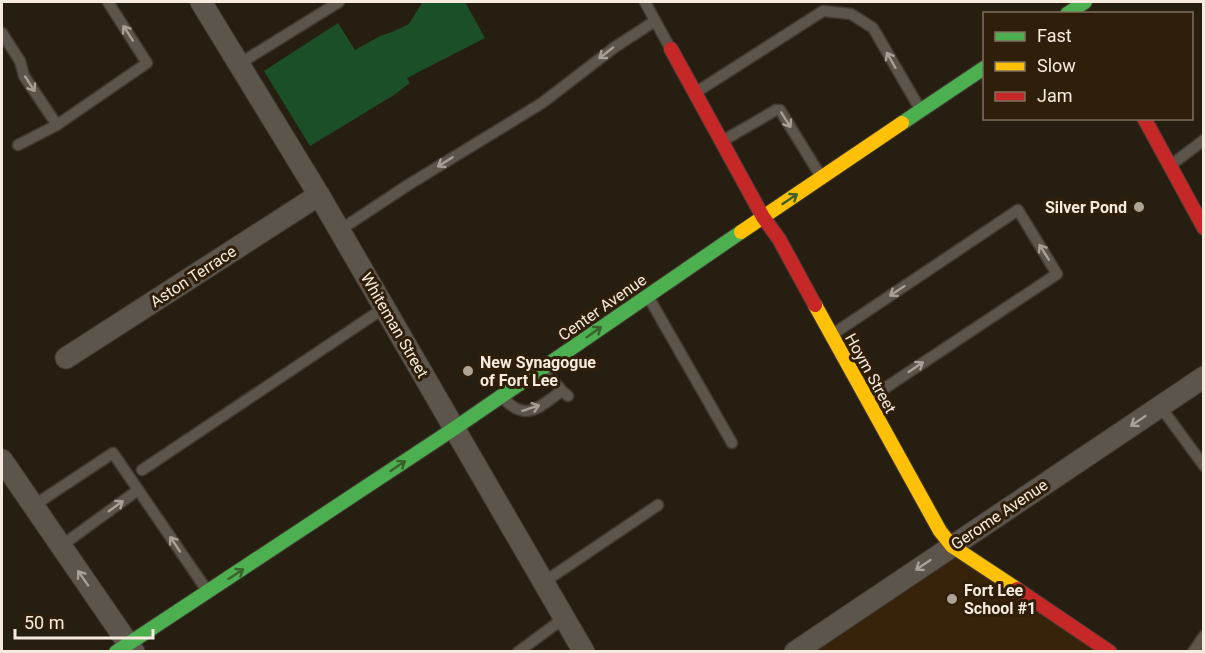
<svg xmlns="http://www.w3.org/2000/svg" width="1205" height="653" font-family="Roboto,sans-serif">
<style>
.built{fill:#372309}
.green{fill:#1a4f28}
.lines{fill:none;stroke-linecap:round;stroke-linejoin:round}
.lane-casing{stroke:#423a32;stroke-width:13}
.street-casing{stroke:#423a32;stroke-width:23}
.fast-casing{stroke:#423a32;stroke-width:16}
.slow-casing{stroke:#423a32;stroke-width:16}
.jam-casing{stroke:#423a32;stroke-width:16}
.lane{stroke:#5c554c;stroke-width:10}
.street{stroke:#5c554c;stroke-width:21}
.fast{stroke:#4caf50;stroke-width:14}
.slow{stroke:#ffc107;stroke-width:14}
.jam{stroke:#c62828;stroke-width:14}
.oneway{stroke:#a9a095}
.oneway2{stroke:#3c602a}
.poi-dot{fill:#aea397;stroke:#2f1f0a;stroke-width:2}
.labels{text-anchor:middle;stroke-width:6;stroke-linejoin:round;paint-order:stroke}
.poi-label{font-size:16px;font-weight:bold;fill:#f6ebde;stroke:#2f1f0a;text-anchor:start}
.street-label{font-size:16px;fill:#f6ebde;stroke:#2f1f0a}
</style>
<rect width="100%" height="100%" fill="#271e12"/>
<path class="built" d="M 952,546 L 1110,652 L 795,652 Z"/>
<path class="green" d="M 426,2 L 465,2 L 485,38 L 407,78 L 410,83 L 394,95 L 310,146 L 264,71 L 338,23 L 355,50 L 380,36 L 392,32 L 409,24 L 422,3 Z"/>
<g class="lines">
<defs>
<g id="lane">
<path d="M 645,2 L 669,46"/>
<path d="M 2,33 L 20,61 L 24,76 L 57,125 L 147,63 L 108,2"/>
<path d="M 239,64 L 339,2"/>
<path d="M 698,91 L 823,11 L 851,14 L 873,28 L 920,109"/>
<path d="M 724,140 L 776,110 L 780,110 L 820,175"/>
<path d="M 18,145 L 57,125"/>
<path d="M 1172,164 L 1204,140"/>
<path d="M 340,230 L 408,185 L 542,103 L 615,47 L 655,21"/>
<path d="M 649,298 L 732,443"/>
<path d="M 833,334 L 1018,210 L 1057,274 L 870,398"/>
<path d="M 543,368 L 562,391 L 568,396"/>
<path d="M 504,399 C 527,423 540,406 562,391"/>
<path d="M 1160,406 L 1204,466"/>
<path d="M 142,470 L 384,308"/>
<path d="M 33,506 L 113,453 L 206,589"/>
<path d="M 61,546 L 138,490"/>
<path d="M 544,582 L 658,505"/>
<path d="M 518,652 L 564,618"/>
<path d="M 1193,652 L 1204,636"/>
</g>
<g id="street">
<path d="M 201,2 L 319,195 L 584,652"/>
<path d="M 66,358 L 319,195"/>
<path d="M 2,460 L 134,652"/>
<path d="M 795,652 L 1204,377"/>
</g>
<g id="fast">
<path d="M 1067,14 L 1085,2"/>
<path d="M 902,123 L 984,68"/>
<path d="M 116,652 L 455,428 L 741,232"/>
</g>
<g id="slow">
<path d="M 741,232 L 902,123"/>
<path d="M 815,305 L 940,531 L 952,546 L 1017,589"/>
</g>
<g id="jam">
<path d="M 671,49 L 763,217 L 779,239 L 815,305"/>
<path d="M 1144,118 L 1204,228"/>
<path d="M 1017,589 L 1110,652"/>
</g>
</defs>
<use href="#lane" class="lane-casing"/>
<use href="#street" class="street-casing"/>
<use href="#fast" class="fast-casing"/>
<use href="#slow" class="slow-casing"/>
<use href="#jam" class="jam-casing"/>
<use href="#lane" class="lane"/>
<use href="#street" class="street"/>
<use href="#fast" class="fast"/>
<use href="#slow" class="slow"/>
<use href="#jam" class="jam"/>
</g>
<defs><path id="oneway-shaft" d="M-6 0H5M1.5-3L5.5 0L1.5 3" fill="none" stroke-width="1.6" stroke-linecap="round" stroke-linejoin="round" transform="scale(1.5)"/></defs>
<g class="oneway">
<use href="#oneway-shaft" transform="translate(128 33) rotate(-123)"/>
<use href="#oneway-shaft" transform="translate(606 53) rotate(142)"/>
<use href="#oneway-shaft" transform="translate(891 60) rotate(-120)"/>
<use href="#oneway-shaft" transform="translate(30 84) rotate(57)"/>
<use href="#oneway-shaft" transform="translate(786 120) rotate(58)"/>
<use href="#oneway-shaft" transform="translate(445 162) rotate(148)"/>
<use href="#oneway-shaft" transform="translate(1044 252) rotate(-122)"/>
<use href="#oneway-shaft" transform="translate(897 291) rotate(146)"/>
<use href="#oneway-shaft" transform="translate(916 367) rotate(-34)"/>
<use href="#oneway-shaft" transform="translate(531 408) rotate(-18)"/>
<use href="#oneway-shaft" transform="translate(1138 421) rotate(146)"/>
<use href="#oneway-shaft" transform="translate(116 506) rotate(-36)"/>
<use href="#oneway-shaft" transform="translate(175 544) rotate(-124)"/>
<use href="#oneway-shaft" transform="translate(923 565) rotate(146)"/>
<use href="#oneway-shaft" transform="translate(83 578) rotate(-125)"/>
</g>
<g class="oneway2">
<use href="#oneway-shaft" transform="translate(790 199) rotate(-34)"/>
<use href="#oneway-shaft" transform="translate(594 332) rotate(-35)"/>
<use href="#oneway-shaft" transform="translate(398 466) rotate(-34)"/>
<use href="#oneway-shaft" transform="translate(236 574) rotate(-33)"/>
</g>
<g class="poi-dot">
<circle cx="1139" cy="207" r="6"/>
<circle cx="468" cy="371" r="6"/>
<circle cx="952" cy="599" r="6"/>
</g>
<g class="labels">
<g class="poi-label">
<text x="1127" y="213" text-anchor="end">Silver Pond</text>
<text x="480" y="368">New Synagogue<tspan x="480" dy="18">of Fort Lee</tspan></text>
<text x="964" y="596">Fort Lee<tspan x="964" dy="18">School #1</tspan></text>
</g>
<g class="street-label">
<text transform="translate(193 276) rotate(-33)" y="6">Aston Terrace</text>
<text transform="translate(602 307) rotate(-35)" y="6">Center Avenue</text>
<text transform="translate(395 325) rotate(60)" y="6">Whiteman Street</text>
<text transform="translate(871 373) rotate(61)" y="6">Hoym Street</text>
<text transform="translate(999 514) rotate(-34)" y="6">Gerome Avenue</text>
</g>
</g>
<rect width="1205" height="653" fill="none" stroke="#f6ebde" stroke-width="6"/>
<rect x="983" y="12" width="210" height="108" fill="#2f1f0a" stroke="#7f715f" stroke-width="1.5"/>
<rect x="995" y="32" width="30" height="9" fill="#4caf50" stroke="#7f715f" stroke-width="1.5"/>
<text x="1037" y="42" font-size="18" fill="#f6ebde">Fast</text>
<rect x="995" y="62" width="30" height="9" fill="#ffc107" stroke="#7f715f" stroke-width="1.5"/>
<text x="1037" y="72" font-size="18" fill="#f6ebde">Slow</text>
<rect x="995" y="92" width="30" height="9" fill="#c62828" stroke="#7f715f" stroke-width="1.5"/>
<text x="1037" y="102" font-size="18" fill="#f6ebde">Jam</text>
<path d="M15 629v9h138v-9" fill="none" stroke="#f6ebde" stroke-width="3"/>
<text x="24" y="629" font-size="18" fill="#f6ebde" stroke="#2f1f0a" stroke-width="4.5" paint-order="stroke">50 m</text>
</svg>
